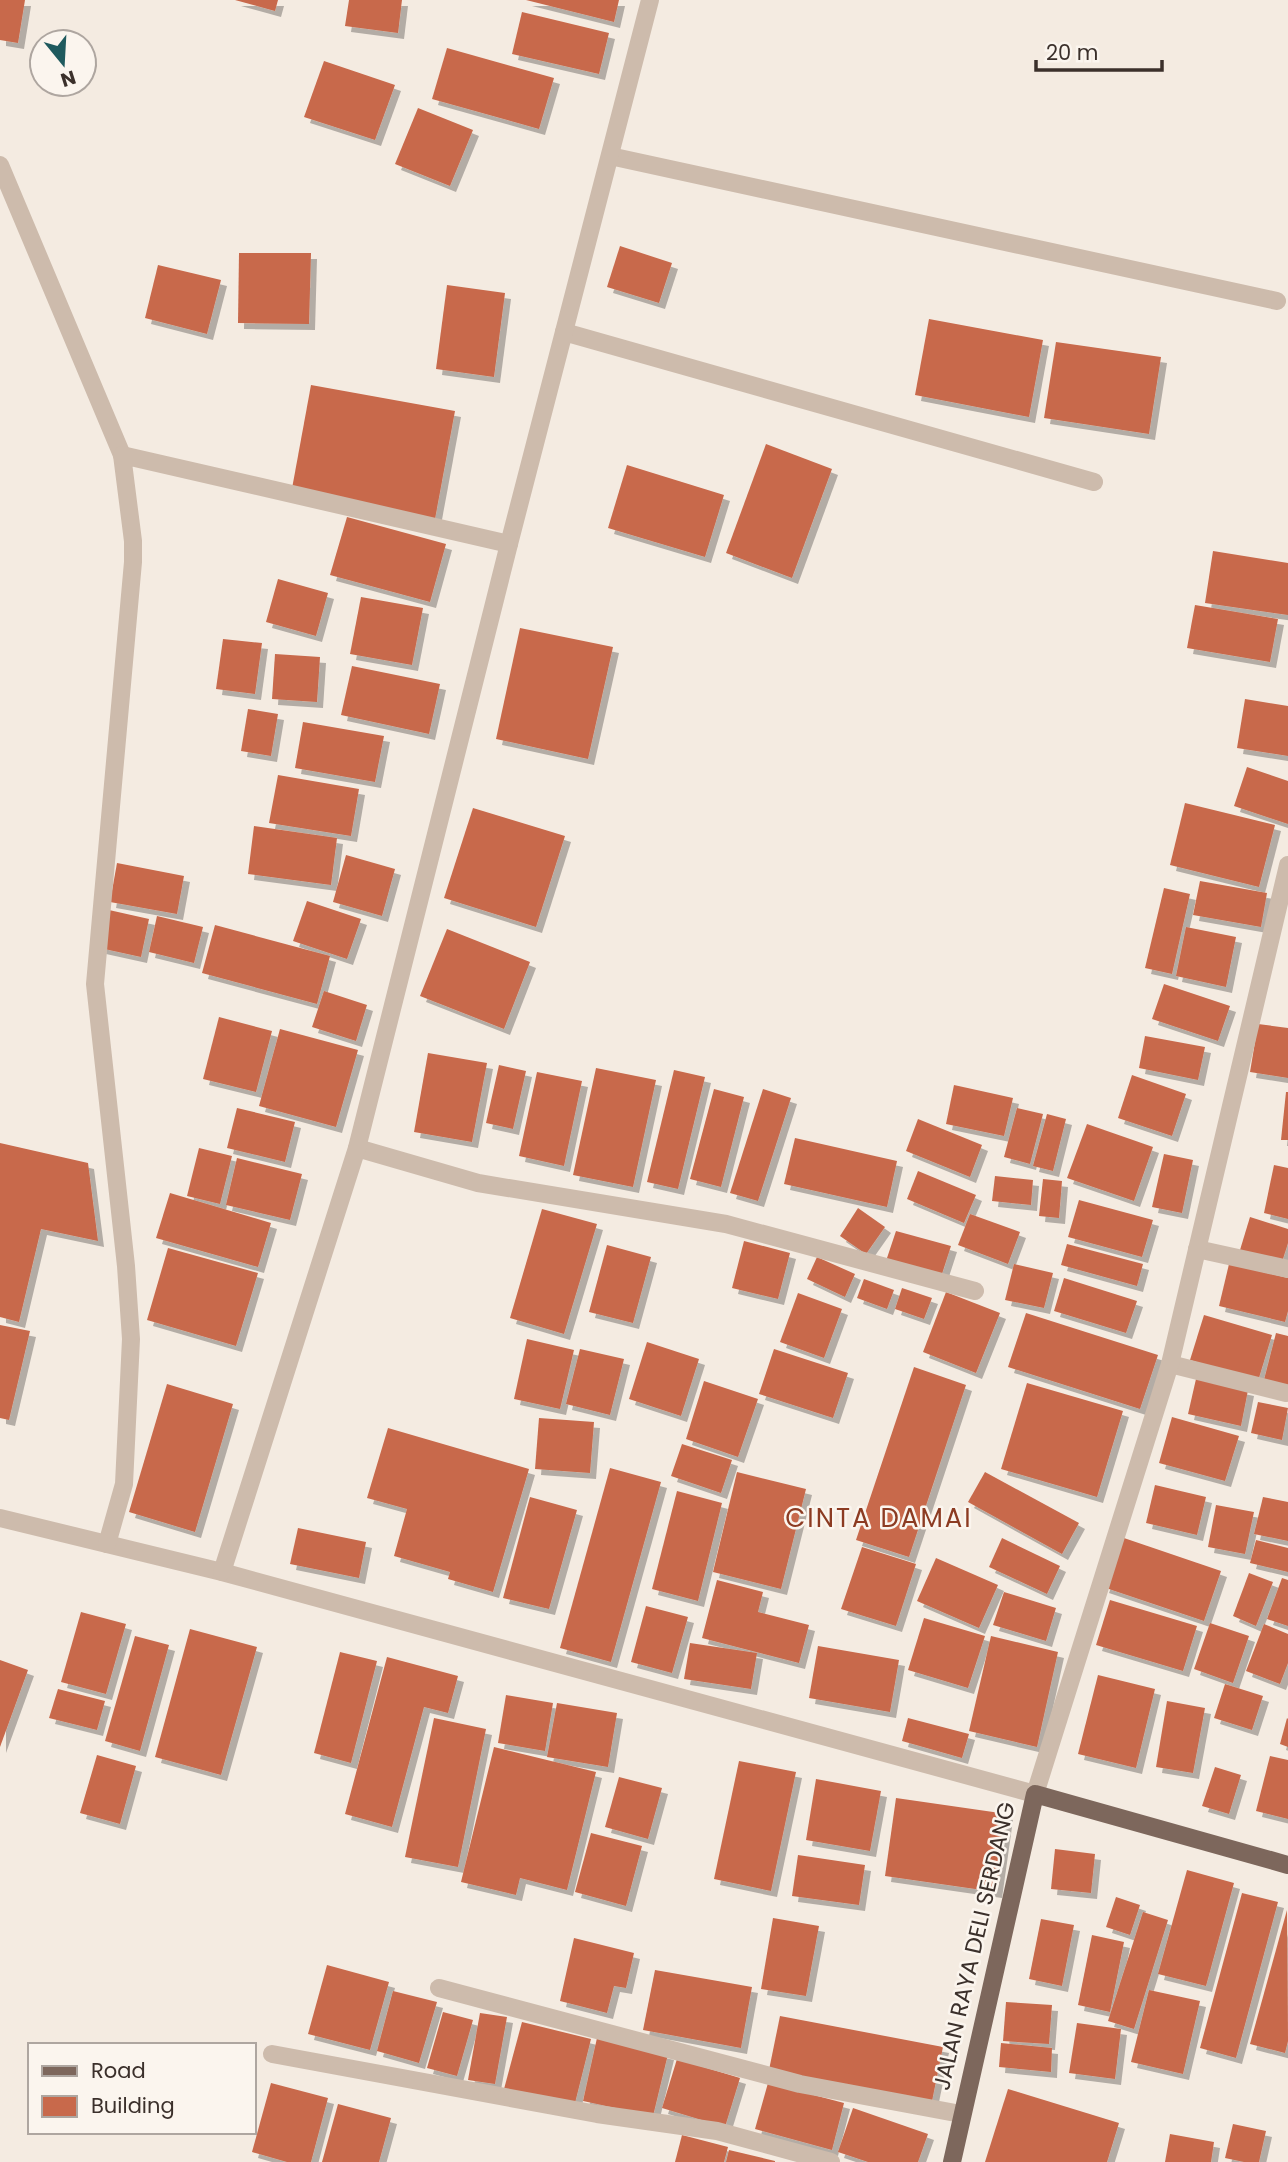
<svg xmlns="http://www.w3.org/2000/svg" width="1288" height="2162" font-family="Poppins,sans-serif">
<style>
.building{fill:#c8694b;filter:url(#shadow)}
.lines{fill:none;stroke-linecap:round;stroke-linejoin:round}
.service{stroke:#cdbbac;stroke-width:18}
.minor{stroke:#cdbbac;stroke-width:18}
.primary{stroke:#7d675c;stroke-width:18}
.labels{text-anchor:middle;stroke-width:5;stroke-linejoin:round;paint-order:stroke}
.street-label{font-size:23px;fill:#3b302b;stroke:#fbf5ee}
.quarter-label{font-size:26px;letter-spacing:2px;fill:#8c3b22;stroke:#fbf5ee}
</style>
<defs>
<filter id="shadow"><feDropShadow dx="6" dy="6" stdDeviation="0" flood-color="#0004"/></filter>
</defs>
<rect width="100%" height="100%" fill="#f4ebe1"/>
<g class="building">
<path d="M 0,0 L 25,0 L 18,43 L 0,40 Z"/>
<path d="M 235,0 L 278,0 L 275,11 Z"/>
<path d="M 349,0 L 402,0 L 398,33 L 345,26 Z"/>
<path d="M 526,0 L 619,0 L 614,22 Z"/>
<path d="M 522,12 L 609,33 L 599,74 L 512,54 Z"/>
<path d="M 447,48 L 554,78 L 539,129 L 432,99 Z"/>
<path d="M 324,61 L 395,85 L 375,140 L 304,117 Z"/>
<path d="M 418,108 L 473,130 L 450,186 L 395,164 Z"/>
<path d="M 620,246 L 672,263 L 659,303 L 607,287 Z"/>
<path d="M 239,253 L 311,253 L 309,324 L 238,323 Z"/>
<path d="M 158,265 L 221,280 L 207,334 L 145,318 Z"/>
<path d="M 447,285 L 505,293 L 494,377 L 436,369 Z"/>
<path d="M 929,319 L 1043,340 L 1029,417 L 915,395 Z"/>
<path d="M 1056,342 L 1161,357 L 1149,434 L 1044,418 Z"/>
<path d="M 311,385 L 455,411 L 435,519 L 291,494 Z"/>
<path d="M 766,444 L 832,469 L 792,578 L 726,553 Z"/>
<path d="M 627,465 L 724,495 L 705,557 L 608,528 Z"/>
<path d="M 347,517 L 446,544 L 430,602 L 330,575 Z"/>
<path d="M 1213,551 L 1288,563 L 1288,615 L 1205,603 Z"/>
<path d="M 278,579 L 328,593 L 316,636 L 266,622 Z"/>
<path d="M 361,597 L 423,608 L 412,665 L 350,654 Z"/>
<path d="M 1195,605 L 1278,619 L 1270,662 L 1187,648 Z"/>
<path d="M 520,628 L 613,647 L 588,759 L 496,739 Z"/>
<path d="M 223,639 L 262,643 L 255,694 L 216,689 Z"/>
<path d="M 275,654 L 320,657 L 317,702 L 272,699 Z"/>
<path d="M 352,666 L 440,684 L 429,734 L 341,715 Z"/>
<path d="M 1245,699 L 1288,706 L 1288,756 L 1237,748 Z"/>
<path d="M 248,709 L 278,714 L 271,756 L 241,751 Z"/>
<path d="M 303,722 L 384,736 L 375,782 L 295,768 Z"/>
<path d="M 1247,767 L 1288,781 L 1288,824 L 1234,806 Z"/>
<path d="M 278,775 L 359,789 L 351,836 L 269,823 Z"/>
<path d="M 1185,803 L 1275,825 L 1259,887 L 1170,865 Z"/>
<path d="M 473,808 L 565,836 L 536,927 L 444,898 Z"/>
<path d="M 254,826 L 337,838 L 331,885 L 248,874 Z"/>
<path d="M 346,855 L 395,869 L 382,916 L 333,902 Z"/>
<path d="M 117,863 L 184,876 L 177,914 L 110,902 Z"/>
<path d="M 1200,881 L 1267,893 L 1261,927 L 1193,915 Z"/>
<path d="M 1164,888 L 1190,894 L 1172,974 L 1145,968 Z"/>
<path d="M 307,901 L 361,919 L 347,959 L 293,941 Z"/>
<path d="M 109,910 L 149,919 L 141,957 L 100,948 Z"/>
<path d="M 157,916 L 203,927 L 194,963 L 149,952 Z"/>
<path d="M 215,925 L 330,956 L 317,1004 L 202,973 Z"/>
<path d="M 1186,927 L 1236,937 L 1226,987 L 1176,976 Z"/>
<path d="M 447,929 L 530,962 L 504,1029 L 420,996 Z"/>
<path d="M 1164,984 L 1230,1006 L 1218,1041 L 1152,1019 Z"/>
<path d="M 324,991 L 367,1005 L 356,1041 L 312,1027 Z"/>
<path d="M 219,1017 L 272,1031 L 256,1092 L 203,1079 Z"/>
<path d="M 1258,1024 L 1288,1028 L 1288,1078 L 1250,1072 Z"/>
<path d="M 280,1029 L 358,1050 L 336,1127 L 259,1106 Z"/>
<path d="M 1145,1036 L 1205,1047 L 1198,1080 L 1139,1068 Z"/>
<path d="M 428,1053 L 487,1063 L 472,1142 L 414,1132 Z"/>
<path d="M 499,1065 L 526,1071 L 513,1129 L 486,1123 Z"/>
<path d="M 596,1068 L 656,1080 L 633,1187 L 573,1175 Z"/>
<path d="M 674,1070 L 705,1077 L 678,1189 L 647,1182 Z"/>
<path d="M 537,1072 L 582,1081 L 564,1166 L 519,1156 Z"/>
<path d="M 1132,1075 L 1186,1094 L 1172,1136 L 1118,1118 Z"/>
<path d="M 954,1085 L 1013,1098 L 1004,1136 L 946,1124 Z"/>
<path d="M 714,1089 L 744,1097 L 721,1187 L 690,1179 Z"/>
<path d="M 763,1089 L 791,1098 L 758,1201 L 730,1193 Z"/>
<path d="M 1286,1092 L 1288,1092 L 1288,1140 L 1281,1140 Z"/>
<path d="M 237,1108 L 295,1122 L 285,1162 L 227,1148 Z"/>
<path d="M 1017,1108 L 1043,1114 L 1030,1164 L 1004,1157 Z"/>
<path d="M 1047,1114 L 1066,1119 L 1053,1171 L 1033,1166 Z"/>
<path d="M 918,1119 L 982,1145 L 970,1177 L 906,1151 Z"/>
<path d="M 1087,1124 L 1153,1147 L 1134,1201 L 1067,1178 Z"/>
<path d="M 795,1138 L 897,1161 L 887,1207 L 784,1184 Z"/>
<path d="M 0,1143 L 88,1163 L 98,1241 L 41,1229 L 19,1322 L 0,1317 Z"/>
<path d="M 199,1148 L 232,1156 L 220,1204 L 187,1196 Z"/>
<path d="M 1164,1154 L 1193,1160 L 1182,1213 L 1152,1207 Z"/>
<path d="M 237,1158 L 302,1174 L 290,1220 L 226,1205 Z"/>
<path d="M 1274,1165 L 1288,1168 L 1288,1219 L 1264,1213 Z"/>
<path d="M 918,1171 L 976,1195 L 964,1223 L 907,1199 Z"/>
<path d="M 995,1176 L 1033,1180 L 1031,1205 L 992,1201 Z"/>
<path d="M 1043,1179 L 1062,1181 L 1059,1218 L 1039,1216 Z"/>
<path d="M 170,1193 L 271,1223 L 258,1267 L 156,1238 Z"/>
<path d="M 1079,1200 L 1153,1220 L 1142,1257 L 1068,1237 Z"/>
<path d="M 858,1208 L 885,1227 L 866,1254 L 840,1236 Z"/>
<path d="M 542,1209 L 597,1224 L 564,1334 L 510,1318 Z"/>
<path d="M 970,1214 L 1020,1232 L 1008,1264 L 958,1245 Z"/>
<path d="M 1250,1217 L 1288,1229 L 1288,1243 L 1282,1262 L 1240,1250 Z"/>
<path d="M 896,1231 L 951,1246 L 940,1280 L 885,1264 Z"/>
<path d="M 744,1241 L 790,1253 L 778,1299 L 732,1288 Z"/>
<path d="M 1067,1244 L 1143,1264 L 1137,1286 L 1061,1265 Z"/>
<path d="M 607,1245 L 651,1257 L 633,1323 L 589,1312 Z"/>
<path d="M 168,1248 L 258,1273 L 236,1346 L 147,1320 Z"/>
<path d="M 817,1257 L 855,1274 L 845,1297 L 807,1279 Z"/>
<path d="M 1014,1264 L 1053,1273 L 1044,1308 L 1005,1300 Z"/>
<path d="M 1229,1264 L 1288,1278 L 1288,1311 L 1285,1322 L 1219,1306 Z"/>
<path d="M 1064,1278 L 1137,1301 L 1126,1333 L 1054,1311 Z"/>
<path d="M 864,1279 L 894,1290 L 887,1309 L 857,1298 Z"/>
<path d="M 902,1288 L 932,1298 L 924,1319 L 895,1309 Z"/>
<path d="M 946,1292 L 1000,1313 L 976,1373 L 923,1352 Z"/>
<path d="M 798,1293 L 842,1309 L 824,1358 L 780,1342 Z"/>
<path d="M 1026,1313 L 1158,1355 L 1140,1409 L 1008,1367 Z"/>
<path d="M 1204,1315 L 1272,1335 L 1258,1381 L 1190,1360 Z"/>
<path d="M 0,1325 L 30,1331 L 9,1420 L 0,1418 Z"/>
<path d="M 1276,1333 L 1288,1336 L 1288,1386 L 1264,1380 Z"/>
<path d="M 527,1339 L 574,1350 L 560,1409 L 514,1399 Z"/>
<path d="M 647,1342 L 699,1359 L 681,1416 L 629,1399 Z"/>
<path d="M 580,1349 L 624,1359 L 610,1415 L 566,1404 Z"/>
<path d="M 774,1349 L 848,1373 L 833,1418 L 759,1394 Z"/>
<path d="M 914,1367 L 966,1385 L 909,1557 L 856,1540 Z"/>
<path d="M 1196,1379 L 1248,1390 L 1241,1426 L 1188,1414 Z"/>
<path d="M 704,1381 L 758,1399 L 738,1457 L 686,1439 Z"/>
<path d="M 1027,1383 L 1123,1411 L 1097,1497 L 1001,1469 Z"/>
<path d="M 167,1384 L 233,1404 L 195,1532 L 129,1512 Z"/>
<path d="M 1258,1402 L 1288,1408 L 1282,1440 L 1251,1433 Z"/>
<path d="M 1172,1417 L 1239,1436 L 1225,1481 L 1159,1463 Z"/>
<path d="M 539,1418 L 594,1422 L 590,1473 L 535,1469 Z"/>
<path d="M 388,1428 L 529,1469 L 493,1592 L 448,1579 L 450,1572 L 394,1556 L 407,1509 L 367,1498 Z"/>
<path d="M 682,1444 L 732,1460 L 721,1493 L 671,1476 Z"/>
<path d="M 610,1468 L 661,1482 L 611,1662 L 560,1648 Z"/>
<path d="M 737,1472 L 806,1489 L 781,1589 L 713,1572 Z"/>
<path d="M 985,1472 L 1079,1523 L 1062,1554 L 968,1502 Z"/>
<path d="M 1155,1485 L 1206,1497 L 1197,1535 L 1146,1523 Z"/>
<path d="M 677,1491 L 722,1503 L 698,1601 L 652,1589 Z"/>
<path d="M 530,1497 L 577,1510 L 549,1609 L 503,1598 Z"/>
<path d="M 1263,1497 L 1288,1502 L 1288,1541 L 1254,1534 Z"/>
<path d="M 1216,1505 L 1254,1512 L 1245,1554 L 1208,1547 Z"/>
<path d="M 298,1528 L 366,1542 L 359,1578 L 290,1564 Z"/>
<path d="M 1121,1537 L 1221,1571 L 1204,1621 L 1103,1587 Z"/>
<path d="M 1002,1538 L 1060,1566 L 1047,1594 L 989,1567 Z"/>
<path d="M 1256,1540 L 1288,1548 L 1288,1572 L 1250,1563 Z"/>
<path d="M 862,1547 L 916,1564 L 896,1626 L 841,1609 Z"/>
<path d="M 936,1558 L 998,1585 L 979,1628 L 917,1601 Z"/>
<path d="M 1249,1573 L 1273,1582 L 1256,1626 L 1233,1616 Z"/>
<path d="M 1282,1578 L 1288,1580 L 1288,1626 L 1267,1619 Z"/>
<path d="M 717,1580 L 763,1592 L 758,1612 L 809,1625 L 799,1663 L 702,1638 Z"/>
<path d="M 1004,1592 L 1056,1608 L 1046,1641 L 993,1625 Z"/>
<path d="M 1110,1600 L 1197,1626 L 1183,1671 L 1096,1645 Z"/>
<path d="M 646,1606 L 688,1617 L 672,1673 L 631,1662 Z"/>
<path d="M 81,1612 L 126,1624 L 106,1694 L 61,1682 Z"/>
<path d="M 924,1618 L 985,1636 L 968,1688 L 908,1670 Z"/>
<path d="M 1210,1623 L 1249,1636 L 1233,1683 L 1194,1669 Z"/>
<path d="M 1264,1624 L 1288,1634 L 1288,1663 L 1280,1684 L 1246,1671 Z"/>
<path d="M 190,1629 L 257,1647 L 221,1775 L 155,1757 Z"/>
<path d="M 135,1636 L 169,1645 L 140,1751 L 105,1741 Z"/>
<path d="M 991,1636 L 1058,1652 L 1037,1747 L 969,1731 Z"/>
<path d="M 690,1643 L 757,1653 L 751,1689 L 684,1679 Z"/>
<path d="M 818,1646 L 899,1660 L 890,1712 L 809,1698 Z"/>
<path d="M 340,1652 L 377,1661 L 351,1763 L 314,1753 Z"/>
<path d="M 387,1657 L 458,1676 L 448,1713 L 424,1707 L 392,1827 L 345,1814 Z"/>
<path d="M 0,1660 L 28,1670 L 0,1747 Z"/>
<path d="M 1098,1675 L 1155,1689 L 1136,1768 L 1078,1754 Z"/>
<path d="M 1225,1684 L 1263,1696 L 1252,1730 L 1214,1718 Z"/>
<path d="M 58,1689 L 105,1701 L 97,1730 L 49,1718 Z"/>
<path d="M 506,1695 L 553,1703 L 545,1751 L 498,1743 Z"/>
<path d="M 1167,1701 L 1205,1708 L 1193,1773 L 1156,1767 Z"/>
<path d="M 557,1703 L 617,1713 L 608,1767 L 547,1757 Z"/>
<path d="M 434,1718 L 486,1729 L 458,1867 L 405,1857 Z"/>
<path d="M 908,1718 L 969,1734 L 962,1758 L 902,1741 Z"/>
<path d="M 1287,1718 L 1288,1719 L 1288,1747 L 1280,1744 Z"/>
<path d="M 494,1747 L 596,1772 L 567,1890 L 520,1878 L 516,1895 L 461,1882 Z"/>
<path d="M 97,1755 L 136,1766 L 120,1824 L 80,1813 Z"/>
<path d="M 1270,1756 L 1288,1760 L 1288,1819 L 1256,1811 Z"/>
<path d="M 739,1761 L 796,1772 L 771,1891 L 714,1879 Z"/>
<path d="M 1215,1767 L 1241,1775 L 1229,1814 L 1202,1806 Z"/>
<path d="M 619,1777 L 662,1788 L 648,1839 L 605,1827 Z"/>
<path d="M 816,1779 L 881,1791 L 870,1851 L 806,1840 Z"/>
<path d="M 896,1798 L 1007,1814 L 996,1892 L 885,1876 Z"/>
<path d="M 591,1833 L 642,1846 L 626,1906 L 575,1892 Z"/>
<path d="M 1055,1849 L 1095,1854 L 1091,1893 L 1051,1889 Z"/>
<path d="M 798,1855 L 865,1865 L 859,1905 L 792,1896 Z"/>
<path d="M 1187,1870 L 1234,1883 L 1206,1986 L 1158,1974 Z"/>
<path d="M 1242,1893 L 1278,1902 L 1236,2058 L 1200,2048 Z"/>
<path d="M 1116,1897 L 1140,1905 L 1130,1935 L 1106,1927 Z"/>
<path d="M 1287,1910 L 1288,2041 L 1285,2053 L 1250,2044 Z"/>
<path d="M 1143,1912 L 1168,1920 L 1134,2029 L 1108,2021 Z"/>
<path d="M 773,1918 L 819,1926 L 806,1996 L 761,1989 Z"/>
<path d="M 1041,1919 L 1074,1925 L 1062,1986 L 1029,1979 Z"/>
<path d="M 1092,1935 L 1124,1942 L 1110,2012 L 1078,2005 Z"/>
<path d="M 574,1938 L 634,1953 L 626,1988 L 614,1986 L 607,2013 L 560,2001 Z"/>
<path d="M 327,1965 L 389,1982 L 370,2050 L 308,2034 Z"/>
<path d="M 655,1970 L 752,1987 L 741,2048 L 643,2030 Z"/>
<path d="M 1149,1990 L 1200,2001 L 1183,2074 L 1131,2062 Z"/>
<path d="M 393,1991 L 437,2002 L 419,2063 L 377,2051 Z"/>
<path d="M 1006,2002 L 1052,2005 L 1049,2044 L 1003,2041 Z"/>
<path d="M 443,2012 L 473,2020 L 457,2076 L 427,2068 Z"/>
<path d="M 480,2013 L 507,2017 L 495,2084 L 468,2080 Z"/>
<path d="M 780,2016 L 943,2047 L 932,2101 L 769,2070 Z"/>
<path d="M 522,2022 L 591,2039 L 574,2107 L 504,2089 Z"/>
<path d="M 1077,2023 L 1121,2029 L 1115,2079 L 1069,2073 Z"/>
<path d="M 597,2038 L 668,2054 L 653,2116 L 583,2101 Z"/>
<path d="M 1001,2043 L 1052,2048 L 1051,2072 L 999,2067 Z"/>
<path d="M 677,2059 L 740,2078 L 725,2127 L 662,2108 Z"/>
<path d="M 271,2083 L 328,2098 L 311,2162 L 287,2162 L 252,2152 Z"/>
<path d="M 768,2083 L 844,2103 L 832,2150 L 755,2129 Z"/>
<path d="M 1008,2089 L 1119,2123 L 1107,2162 L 985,2162 Z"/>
<path d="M 338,2104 L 391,2118 L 379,2162 L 322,2162 Z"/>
<path d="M 853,2108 L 928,2134 L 918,2162 L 868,2162 L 838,2152 Z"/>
<path d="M 1233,2124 L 1266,2131 L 1259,2162 L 1244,2162 L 1225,2158 Z"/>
<path d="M 1170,2134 L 1214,2142 L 1211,2162 L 1165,2162 Z"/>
<path d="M 682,2135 L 728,2147 L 724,2162 L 675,2162 Z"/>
<path d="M 729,2150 L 775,2161 L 775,2162 L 726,2162 Z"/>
</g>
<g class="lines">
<path class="service" d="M 564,332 L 1094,482"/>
<g class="minor">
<path d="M 610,156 L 1277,301"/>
<path d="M 0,165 L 122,455"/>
<path d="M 357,1148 L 478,1183 L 726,1224 L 975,1291"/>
<path d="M 1197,1249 L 1288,1269"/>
<path d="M 1170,1364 L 1286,1393"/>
<path d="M 0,1518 L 222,1572 L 1035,1794 L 1170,1364 L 1288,865"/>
<path d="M 107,1544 L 124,1484 L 131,1339 L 126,1266 L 95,984 L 133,562 L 133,541 L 122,455 L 509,544"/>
<path d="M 222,1572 L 357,1148 L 509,544 L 650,0"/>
<path d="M 439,1988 L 800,2084 L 961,2114"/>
<path d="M 272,2054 L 597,2114 L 717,2131 L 831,2162"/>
</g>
<path class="primary" d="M 952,2162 L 1035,1794 L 1288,1865"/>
</g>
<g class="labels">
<g class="street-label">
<text transform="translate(974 1946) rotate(-77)" y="8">JALAN RAYA DELI SERDANG</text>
</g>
<g class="quarter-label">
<text x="879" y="1527">CINTA DAMAI</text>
</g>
</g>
<rect x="28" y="2043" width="228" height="91" fill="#fbf5ee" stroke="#aea6a0" stroke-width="2"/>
<rect x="42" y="2066" width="35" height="10" fill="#7d675c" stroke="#aea6a0" stroke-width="2"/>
<text x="91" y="2078" font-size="21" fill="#3b302b">Road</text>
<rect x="42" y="2096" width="35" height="21" fill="#c8694b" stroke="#aea6a0" stroke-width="2"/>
<text x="91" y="2113" font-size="21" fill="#3b302b">Building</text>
<g transform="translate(63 63) rotate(162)"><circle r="33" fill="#fbf5ee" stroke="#aea6a0" stroke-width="2"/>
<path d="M0-5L12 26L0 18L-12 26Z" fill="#1f5a5e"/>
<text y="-10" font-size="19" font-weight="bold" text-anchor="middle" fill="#3b302b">N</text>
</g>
<path d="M1036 60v10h126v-10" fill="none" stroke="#3b302b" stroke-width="3.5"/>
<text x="1046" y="60" font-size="21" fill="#3b302b" stroke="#fbf5ee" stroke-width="5" paint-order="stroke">20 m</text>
</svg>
